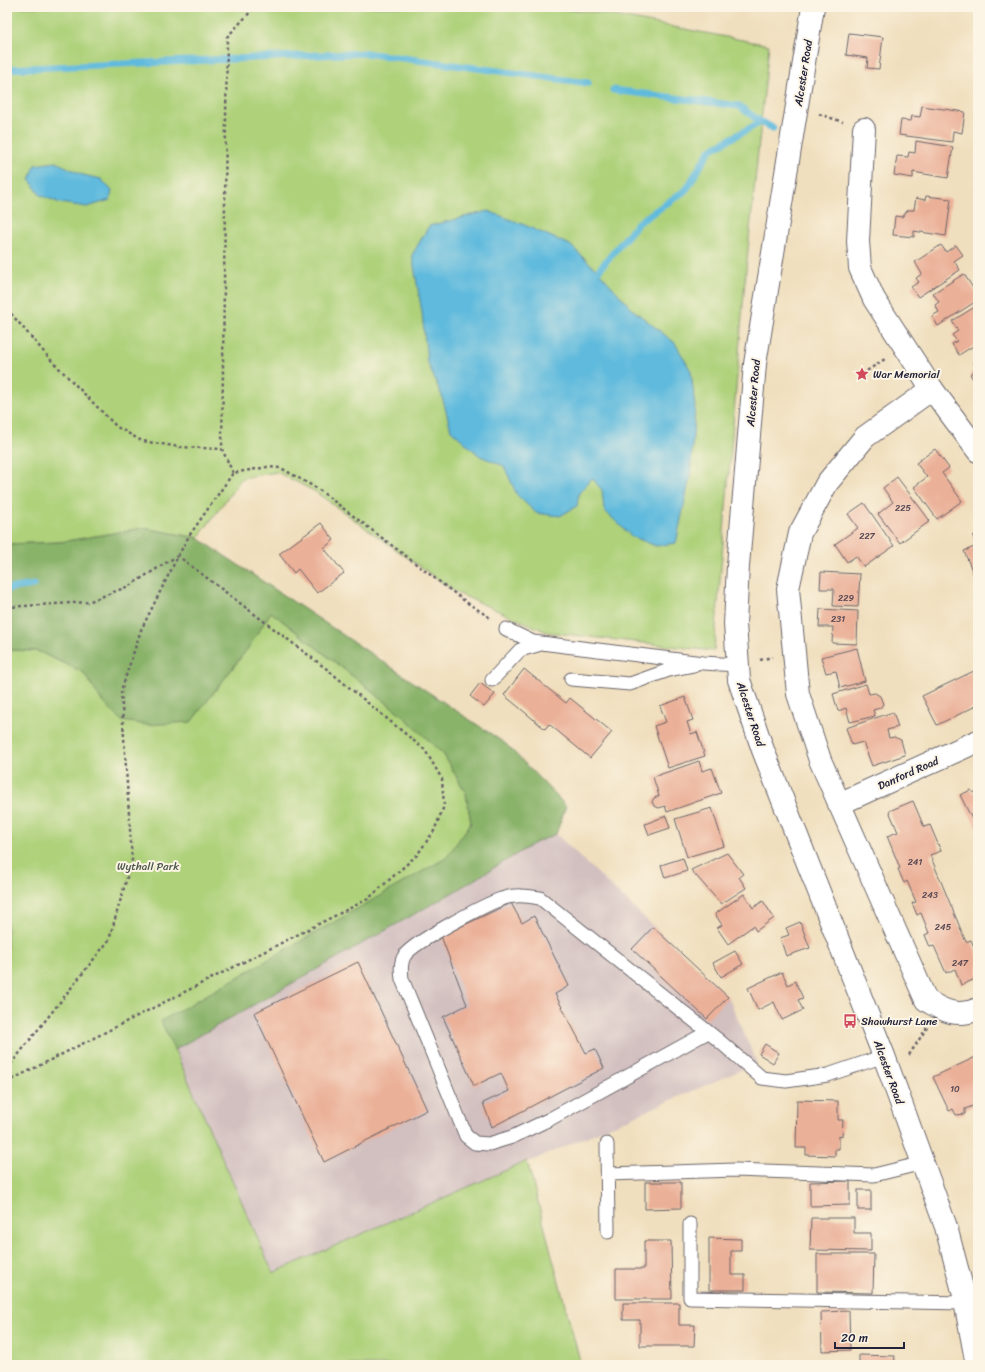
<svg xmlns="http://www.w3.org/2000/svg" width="985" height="1372" font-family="Sriracha,sans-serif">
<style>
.industrial{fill:#d2bfc0}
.green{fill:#aed17a;stroke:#687a5a}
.forest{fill:#8ab36a;stroke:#566a52}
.water{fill:#5fbadd;stroke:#406e8c}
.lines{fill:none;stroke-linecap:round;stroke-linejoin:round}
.stream{stroke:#5fbadd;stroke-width:7}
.building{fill:#ebb098}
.service-casing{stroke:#6a6469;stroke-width:15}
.minor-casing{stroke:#6a6469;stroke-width:24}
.tertiary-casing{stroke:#6a6469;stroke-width:24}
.path{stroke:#6a6469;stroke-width:2.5;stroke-dasharray:3 3;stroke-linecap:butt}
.service{stroke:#fff;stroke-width:13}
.minor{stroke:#fff;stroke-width:22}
.tertiary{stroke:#fff;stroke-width:22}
.labels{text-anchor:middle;stroke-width:4;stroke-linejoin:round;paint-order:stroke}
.number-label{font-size:9px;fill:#544652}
.street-label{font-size:11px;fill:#22223b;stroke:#fcf5e5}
.poi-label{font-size:11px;fill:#22223b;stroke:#fcf5e5;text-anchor:start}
.park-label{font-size:11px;fill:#4c574e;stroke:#fcf5e5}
</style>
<rect width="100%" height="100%" fill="#fcf5e5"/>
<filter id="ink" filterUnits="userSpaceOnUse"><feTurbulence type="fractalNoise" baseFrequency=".025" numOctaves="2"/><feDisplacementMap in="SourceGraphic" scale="8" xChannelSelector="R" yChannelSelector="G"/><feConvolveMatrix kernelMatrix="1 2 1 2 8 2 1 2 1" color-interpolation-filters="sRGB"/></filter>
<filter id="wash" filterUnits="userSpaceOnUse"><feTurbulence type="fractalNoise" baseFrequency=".012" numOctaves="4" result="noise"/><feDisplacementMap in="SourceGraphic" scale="16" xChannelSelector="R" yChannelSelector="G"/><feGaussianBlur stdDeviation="0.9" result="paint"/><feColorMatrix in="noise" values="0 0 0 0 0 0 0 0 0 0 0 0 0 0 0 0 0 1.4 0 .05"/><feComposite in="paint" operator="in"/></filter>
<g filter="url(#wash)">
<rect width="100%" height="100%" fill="#f0dfbe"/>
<path class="industrial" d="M 556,834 L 728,997 L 757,1063 L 273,1273 L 174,1050 L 457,890 L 535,843 Z"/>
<g class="green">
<path d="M 7,7 L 537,7 L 594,12 L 769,45 L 746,269 L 714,651 L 547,632 L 457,593 L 314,491 L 277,472 L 242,478 L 198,538 L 143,528 L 61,542 L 7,544 Z"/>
<path d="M 271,612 L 401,714 L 444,755 L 466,793 L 471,823 L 447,858 L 162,1021 L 273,1273 L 527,1161 L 581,1365 L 7,1365 L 7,650 L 37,651 L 83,672 L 102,701 L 191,722 L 248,648 Z"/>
</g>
<path class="forest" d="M 143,528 L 198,538 L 506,744 L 566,806 L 556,834 L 535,843 L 457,890 L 174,1050 L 161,1021 L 446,858 L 471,823 L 466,793 L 444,755 L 401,714 L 271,612 L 248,648 L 191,722 L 148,725 L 122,721 L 102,701 L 83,672 L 37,651 L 7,650 L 7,544 L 61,542 Z"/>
<g class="water">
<path d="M 56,162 L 83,175 L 101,179 L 112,191 L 110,200 L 87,207 L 60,203 L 40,195 L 30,180 L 35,165 Z"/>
<path d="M 488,211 L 522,224 L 570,245 L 598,271 L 632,309 L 675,343 L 691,371 L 695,407 L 690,477 L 676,543 L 656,546 L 631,536 L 604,510 L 602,490 L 592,478 L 579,493 L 577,506 L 560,516 L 536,513 L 517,495 L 504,466 L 480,456 L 451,430 L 442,396 L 427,361 L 422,312 L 412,255 L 429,226 Z"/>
</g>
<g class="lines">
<g class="stream">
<path d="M 7,69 L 365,53 L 588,83"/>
<path d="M 613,90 L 739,106 L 761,122 L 773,128"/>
<path d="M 598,271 L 638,223 L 686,190 L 710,150 L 761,122"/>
<path d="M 7,589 L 34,585"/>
</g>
</g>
<g id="blocks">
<g class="building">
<path d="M 849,33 L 883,37 L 879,69 L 867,68 L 868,58 L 846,55 Z"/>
<path d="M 922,106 L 965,112 L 962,133 L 953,131 L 952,142 L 899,135 L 901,120 L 911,121 L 912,116 L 920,117 Z"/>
<path d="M 916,141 L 953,147 L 948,178 L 913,172 L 913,178 L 894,175 L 897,156 L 908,157 L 909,152 L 915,153 Z"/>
<path d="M 926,196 L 951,199 L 946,236 L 914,231 L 914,237 L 893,235 L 895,216 L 902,217 L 908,210 L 914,210 L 916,198 L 925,200 Z"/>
<path d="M 941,245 L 946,252 L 956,245 L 963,255 L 954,261 L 960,270 L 918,297 L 911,287 L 919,282 L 916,278 L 922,274 L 915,262 Z"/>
<path d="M 964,274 L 978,296 L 978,300 L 938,326 L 932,316 L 939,312 L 935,305 L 939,302 L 933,293 Z"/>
<path d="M 978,305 L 978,343 L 959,355 L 952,344 L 957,341 L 952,335 L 958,331 L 952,321 Z"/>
<path d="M 978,348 L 978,358 L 973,351 Z"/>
<path d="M 978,360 L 978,383 L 976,384 L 970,374 L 977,369 L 973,363 Z"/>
<path d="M 935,449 L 949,468 L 942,473 L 962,501 L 937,519 L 914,487 L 927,477 L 916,463 Z"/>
<path d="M 897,477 L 930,521 L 900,543 L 878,514 L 893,502 L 883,488 Z"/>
<path d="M 864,503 L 894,546 L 864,567 L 856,556 L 847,562 L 835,544 L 858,528 L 848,514 Z"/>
<path d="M 321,523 L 334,540 L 324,548 L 344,573 L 317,593 L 298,569 L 294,573 L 279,554 Z"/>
<path d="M 978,534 L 978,585 L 964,551 L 977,546 L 973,536 Z"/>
<path d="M 821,572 L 860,574 L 858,607 L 833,606 L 834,589 L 820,589 Z"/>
<path d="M 820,609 L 858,611 L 857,644 L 832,643 L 833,627 L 819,627 Z"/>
<path d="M 857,648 L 865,681 L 840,688 L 836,671 L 826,673 L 821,657 Z"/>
<path d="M 524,669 L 566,703 L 570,698 L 612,732 L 590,758 L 549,724 L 545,729 L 504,695 Z"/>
<path d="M 976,670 L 978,674 L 978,705 L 937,725 L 922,696 Z"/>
<path d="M 480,683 L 495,694 L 484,707 L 470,696 Z"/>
<path d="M 866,684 L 869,694 L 875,693 L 880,696 L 883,704 L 880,708 L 873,710 L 875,716 L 850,722 L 846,708 L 838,711 L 833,694 Z"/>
<path d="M 685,697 L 693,720 L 687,722 L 691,734 L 697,732 L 705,756 L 668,768 L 654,726 L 666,722 L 660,706 Z"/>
<path d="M 893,712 L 898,727 L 887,730 L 889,738 L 894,737 L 901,740 L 905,755 L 872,766 L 863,742 L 852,745 L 846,728 Z"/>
<path d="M 699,761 L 702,771 L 712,768 L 721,793 L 667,812 L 665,806 L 659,808 L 654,806 L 652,802 L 654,798 L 659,796 L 653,777 Z"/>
<path d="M 971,790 L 973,793 L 978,790 L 978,831 L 960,795 Z"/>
<path d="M 913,801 L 924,827 L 930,825 L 941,851 L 930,855 L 966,942 L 971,940 L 978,956 L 978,978 L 961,985 L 955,969 L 946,973 L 934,946 L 930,947 L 925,935 L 929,933 L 921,913 L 917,915 L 912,903 L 916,902 L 907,881 L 904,883 L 898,869 L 900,868 L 887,836 L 898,832 L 889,811 Z"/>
<path d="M 712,808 L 724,846 L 687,857 L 675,819 Z"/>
<path d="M 666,816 L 670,828 L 649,835 L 645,824 Z"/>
<path d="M 727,853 L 743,874 L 739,877 L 746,888 L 721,904 L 691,870 Z"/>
<path d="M 683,858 L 687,871 L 665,878 L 661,865 Z"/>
<path d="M 744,894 L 753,908 L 763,901 L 774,918 L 756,931 L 753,926 L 728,944 L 717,928 L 722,925 L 715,914 Z"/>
<path d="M 511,903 L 522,923 L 534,916 L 569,986 L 555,994 L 586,1053 L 595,1049 L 604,1068 L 492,1127 L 483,1103 L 509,1091 L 501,1073 L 474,1086 L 443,1017 L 467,1005 L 441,936 Z"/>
<path d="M 800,922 L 810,948 L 786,956 L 780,938 L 789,935 L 786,928 Z"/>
<path d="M 653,927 L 728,997 L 707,1019 L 632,949 Z"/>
<path d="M 735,951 L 743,964 L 721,977 L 713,963 Z"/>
<path d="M 358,962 L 427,1110 L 324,1162 L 254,1013 Z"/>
<path d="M 782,972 L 788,985 L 795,981 L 803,998 L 798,1000 L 803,1010 L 782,1020 L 774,1002 L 758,1010 L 748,988 Z"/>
<path d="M 765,1044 L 779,1053 L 773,1063 L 759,1054 Z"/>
<path d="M 978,1056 L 978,1104 L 965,1109 L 965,1114 L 956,1115 L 953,1109 L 949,1111 L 933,1077 Z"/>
<path d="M 797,1100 L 838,1101 L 838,1120 L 843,1120 L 842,1136 L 839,1135 L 839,1149 L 835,1149 L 835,1156 L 806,1155 L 806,1148 L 796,1148 Z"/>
<path d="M 850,1181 L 850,1205 L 810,1206 L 810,1182 Z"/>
<path d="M 645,1182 L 681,1182 L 681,1208 L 645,1209 Z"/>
<rect x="858" y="1190" width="13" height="20"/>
<path d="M 811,1218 L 854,1218 L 854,1233 L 871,1233 L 871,1251 L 810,1250 Z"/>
<path d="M 709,1238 L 741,1239 L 741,1251 L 731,1251 L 731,1275 L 745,1275 L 745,1290 L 709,1290 Z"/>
<path d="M 644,1241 L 671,1241 L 672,1299 L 616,1299 L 616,1269 L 644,1269 Z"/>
<path d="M 817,1254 L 874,1254 L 873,1293 L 817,1292 Z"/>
<path d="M 623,1303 L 679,1303 L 679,1325 L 695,1325 L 694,1346 L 640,1346 L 640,1320 L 623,1320 Z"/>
<path d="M 849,1311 L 850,1350 L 822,1351 L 821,1312 Z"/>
<path d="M 859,1355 L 895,1356 L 894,1365 L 859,1365 Z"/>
</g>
</g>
</g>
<g filter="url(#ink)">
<use href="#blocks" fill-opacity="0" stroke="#6a6469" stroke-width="1"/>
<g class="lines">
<defs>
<g id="service">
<path d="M 506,629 L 533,642 L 703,663 L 738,665"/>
<path d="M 571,679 L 630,684 L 669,670 L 694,665"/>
<path d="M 492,680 L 520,650 L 541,644"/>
<path d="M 708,1032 L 550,1119 L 512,1137 L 489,1144 L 475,1143 L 466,1136 L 402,979 C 401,971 400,962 405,955 C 414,942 484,905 501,899 C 514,894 527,896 540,898 L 717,1039 L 762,1078 L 786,1081 L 828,1075 L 884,1056"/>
<path d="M 607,1144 L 608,1232"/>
<path d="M 608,1174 L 736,1170 L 874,1175 L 923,1163"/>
<path d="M 690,1224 L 690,1298 L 965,1303"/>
</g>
<g id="minor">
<path d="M 864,129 L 858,241 L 860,268 L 874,299 L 932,389 L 865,437 L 827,483 L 800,533 L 788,589 L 798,694 L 820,760 L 926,1000 C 943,1011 958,1018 978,1009"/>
<path d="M 932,389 L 978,451"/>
<path d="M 839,804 L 978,741"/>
</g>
<path id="tertiary" d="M 813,7 L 755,364 L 738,566 L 735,624 L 739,680 L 763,750 L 884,1056 L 946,1227 L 963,1291 L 977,1365"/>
</defs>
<use href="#service" class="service-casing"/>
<use href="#minor" class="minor-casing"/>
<use href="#tertiary" class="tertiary-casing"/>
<g class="path">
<path d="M 819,114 L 843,122"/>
<path d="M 7,309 L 50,359 L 117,427 L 142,441 L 180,447 L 222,449"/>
<path d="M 862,374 L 885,359"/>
<path d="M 233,473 L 222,449 L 227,37 L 255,7"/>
<path d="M 7,607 L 88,602 L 129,586 L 177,556"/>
<path d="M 760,660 L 772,657"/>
<path d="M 909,1055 L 928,1026"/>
<path d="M 7,1069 L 109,940 L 132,860 L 121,691 L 141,630 L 178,556 L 189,536 L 233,473 L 267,467 L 281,468 L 318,489 L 466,602 L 492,619"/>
<path d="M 7,1082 L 368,899 L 417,855 L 434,831 L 444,806 L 442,779 L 425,750 L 328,670 L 178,556"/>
</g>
<use href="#service" class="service"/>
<use href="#minor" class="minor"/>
<use href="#tertiary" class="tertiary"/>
</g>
</g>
<defs>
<symbol id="sight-bare" viewBox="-9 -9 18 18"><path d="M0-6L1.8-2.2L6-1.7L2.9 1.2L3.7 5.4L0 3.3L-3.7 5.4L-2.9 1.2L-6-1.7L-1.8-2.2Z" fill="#d1495b" stroke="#fcf5e5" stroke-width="2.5" paint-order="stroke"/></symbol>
<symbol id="bus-bare" viewBox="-9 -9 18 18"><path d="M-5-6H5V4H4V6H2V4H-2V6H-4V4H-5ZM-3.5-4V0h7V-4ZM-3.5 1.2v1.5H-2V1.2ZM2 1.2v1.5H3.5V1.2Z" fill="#d1495b" stroke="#fcf5e5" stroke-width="2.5" paint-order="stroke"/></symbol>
</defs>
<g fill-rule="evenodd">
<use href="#sight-bare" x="852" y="364" width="20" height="20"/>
<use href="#bus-bare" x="840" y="1011" width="20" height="20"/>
</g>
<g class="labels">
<g class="number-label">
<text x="903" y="511">225</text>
<text x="867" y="539">227</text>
<text x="846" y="601">229</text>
<text x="838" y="622">231</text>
<text x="915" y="865">241</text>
<text x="930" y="898">243</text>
<text x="943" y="930">245</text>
<text x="960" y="966">247</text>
<text x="955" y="1092">10</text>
</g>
<g class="street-label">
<text transform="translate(803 73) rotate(-81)" y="4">Alcester Road</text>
<text transform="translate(753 393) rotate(-85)" y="4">Alcester Road</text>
<text transform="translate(751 714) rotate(72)" y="4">Alcester Road</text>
<text transform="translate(908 773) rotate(-24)" y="4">Danford Road</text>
<text transform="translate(889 1072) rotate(70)" y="4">Alcester Road</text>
</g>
<g class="poi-label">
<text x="873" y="378">War Memorial</text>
<text x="861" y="1025">Shawhurst Lane</text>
</g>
<g class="park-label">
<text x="148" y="870">Wythall Park</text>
</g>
</g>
<rect width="985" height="1372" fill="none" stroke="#fcf5e5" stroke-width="24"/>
<path d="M835 1342v6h69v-6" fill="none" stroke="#22223b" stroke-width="2"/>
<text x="841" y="1342" font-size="12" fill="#22223b" stroke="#fcf5e5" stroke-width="3" paint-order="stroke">20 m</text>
</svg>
